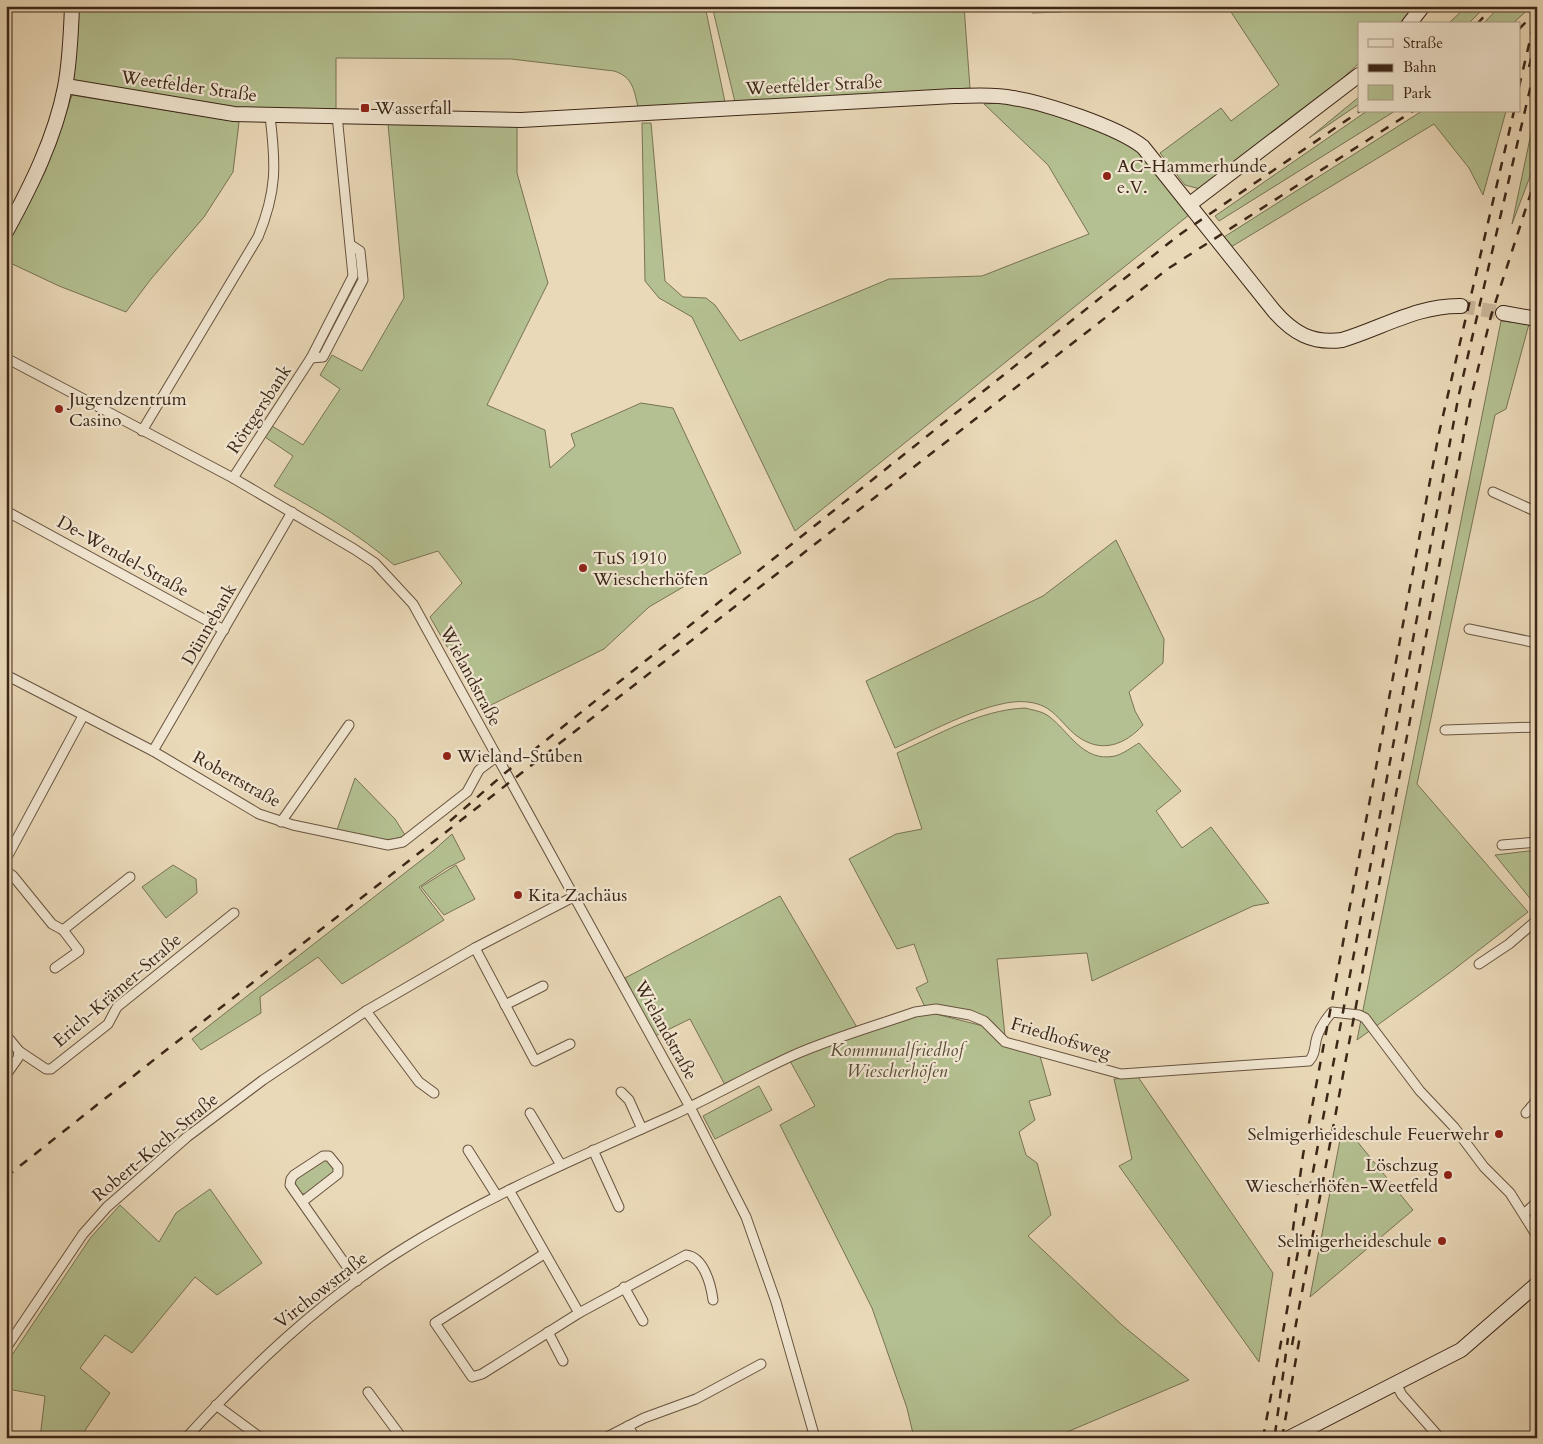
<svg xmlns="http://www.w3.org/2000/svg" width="1543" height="1444" font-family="Cardo,serif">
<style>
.green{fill:#b4c091;stroke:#787354}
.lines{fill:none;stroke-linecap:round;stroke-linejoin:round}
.secondary-tunnel{stroke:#c7b598;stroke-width:14;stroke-dasharray:14 7;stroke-linecap:butt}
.street-casing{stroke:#68533f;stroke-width:11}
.secondary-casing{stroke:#3c2617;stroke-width:16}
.street{stroke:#f1e6d1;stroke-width:9}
.secondary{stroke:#f1e6d1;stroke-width:14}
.rail{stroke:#3c2617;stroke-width:2.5;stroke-dasharray:9 9;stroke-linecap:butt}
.poi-dot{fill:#8f2418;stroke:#f1e6d1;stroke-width:2}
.labels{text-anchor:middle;stroke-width:4.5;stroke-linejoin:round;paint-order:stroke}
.street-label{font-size:18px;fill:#3c2617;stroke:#f1e6d1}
.poi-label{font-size:18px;fill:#3c2617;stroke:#f1e6d1;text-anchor:start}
.park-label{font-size:18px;font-style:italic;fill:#5a4c36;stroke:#f1e6d1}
</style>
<rect width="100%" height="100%" fill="#ead9b8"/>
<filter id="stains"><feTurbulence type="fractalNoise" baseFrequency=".004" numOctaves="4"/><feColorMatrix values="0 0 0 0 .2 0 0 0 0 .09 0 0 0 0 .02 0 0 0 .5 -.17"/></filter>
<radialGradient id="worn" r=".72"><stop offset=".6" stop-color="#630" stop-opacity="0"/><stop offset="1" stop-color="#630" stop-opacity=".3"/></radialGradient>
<g class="green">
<path d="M 78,6 L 705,6 L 725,102 L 638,107 C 634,90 633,77 614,71 L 511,59 L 336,58 L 336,109 L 247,110 L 68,82 Z"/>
<path d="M 712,6 L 964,6 L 970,88 L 735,102 Z"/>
<path d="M 1032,6 L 1062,6 L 1062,12 L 1032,13 Z"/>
<path d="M 1227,6 L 1414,6 L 1399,24 L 1359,24 L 1359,63 L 1331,89 L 1200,189 L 1185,185 L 1160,153 L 1221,108 L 1231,121 L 1279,85 Z"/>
<path d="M 1467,6 L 1486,6 L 1468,24 L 1448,24 Z"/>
<path d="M 1500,6 L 1532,6 L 1512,24 L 1483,24 Z"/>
<path d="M 72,95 L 239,122 L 233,172 L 204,217 L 151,279 L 126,312 L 59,286 L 6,261 L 6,242 L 45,172 Z"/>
<path d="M 1359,97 L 1359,104 L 1309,138 Z"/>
<path d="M 1014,102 L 1111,133 L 1141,150 L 1189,215 L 795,531 L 692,317 L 659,298 L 645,281 L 642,123 L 651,123 L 665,281 L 683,297 L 706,298 L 715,305 L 740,341 L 889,279 L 982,276 L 1089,234 L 1048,165 L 984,104 Z"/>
<path d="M 1537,105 L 1537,158 L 1512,224 Z"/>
<path d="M 1367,111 L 1395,111 L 1219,221 L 1215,216 Z"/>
<path d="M 1422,111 L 1506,111 L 1483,195 L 1469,168 L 1434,124 L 1231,247 L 1224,237 Z"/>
<path d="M 388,124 L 517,125 L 517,173 L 548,283 L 487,405 L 545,430 L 550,468 L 575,446 L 571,434 L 641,403 L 673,408 L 741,553 L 649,607 L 604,649 L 483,709 L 430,617 L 462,583 L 438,551 L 394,565 C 358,533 316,510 274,486 L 293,456 L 265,437 L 272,426 L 303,445 L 340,389 L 320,375 L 332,355 L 362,371 L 404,298 Z"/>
<path d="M 1501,321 L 1529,324 L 1506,409 L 1495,415 L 1417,784 L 1528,912 L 1452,971 L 1357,1040 Z"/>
<path d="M 1116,540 L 1164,639 L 1163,663 L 1129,692 L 1135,711 L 1143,725 C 1125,745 1101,754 1077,736 C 1059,722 1054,705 1028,702 C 993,697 928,733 895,748 L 866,681 L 1043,596 Z"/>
<path d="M 1025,708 C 1032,710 1041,711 1047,715 C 1069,730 1082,763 1115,756 C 1123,754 1132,747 1139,743 L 1181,791 L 1156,811 L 1182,848 L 1211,827 L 1269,903 L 1253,906 L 1092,981 L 1087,953 L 997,959 L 1005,1036 C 999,1031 997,1025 991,1021 C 975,1008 944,1010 925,1007 L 916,988 L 928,982 L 914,944 L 897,949 L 849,859 L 896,834 L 922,829 L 897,753 C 938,735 979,710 1025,708 Z"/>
<path d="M 355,778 L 395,819 L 405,835 C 386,846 357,834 337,830 Z"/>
<path d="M 452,834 L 465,859 L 447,868 L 419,887 L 444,920 L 342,984 L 318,957 L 260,997 L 261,1013 L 201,1050 L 192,1039 L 433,851 Z"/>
<path d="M 1537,850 L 1537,907 L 1495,855 Z"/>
<path d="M 173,865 L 196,879 L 197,893 L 166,918 L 142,887 Z"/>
<path d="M 456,865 L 475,899 L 444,915 L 421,887 Z"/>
<path d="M 780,896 L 858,1029 L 725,1085 L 690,1019 L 655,1036 L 625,978 Z"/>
<path d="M 928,1012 L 987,1027 L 1001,1043 L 1040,1056 L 1051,1095 L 1029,1101 L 1035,1120 L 1019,1132 L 1026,1155 L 1037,1163 L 1051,1215 L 1028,1236 L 1122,1325 L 1189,1380 L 1053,1438 L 914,1438 L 907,1408 L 872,1308 L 780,1125 L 815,1106 L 790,1061 L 835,1041 Z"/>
<path d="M 1138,1077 L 1273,1273 L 1259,1362 L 1119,1166 L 1132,1159 L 1114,1079 Z"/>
<path d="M 759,1086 L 772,1110 L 715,1139 L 703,1116 Z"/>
<path d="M 1343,1124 L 1413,1210 L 1310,1297 Z"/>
<path d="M 328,1160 L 335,1171 L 307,1194 L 302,1194 L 295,1186 L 296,1179 L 322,1161 Z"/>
<path d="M 210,1189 L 262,1263 L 217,1295 L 195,1277 L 132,1353 L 105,1335 L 80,1368 L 110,1393 L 80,1438 L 40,1438 L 45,1396 L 13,1390 L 6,1384 L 6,1364 L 91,1237 L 120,1205 L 159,1242 L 176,1213 Z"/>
</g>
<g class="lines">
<path class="secondary-tunnel" d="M 1461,306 L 1503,313"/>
<defs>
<g id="street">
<path d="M 6,358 L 233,478 L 354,549 L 375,563 L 413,604 L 690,1107 L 746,1217 L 776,1302 L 815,1438"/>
<path d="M 311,358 L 323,357 L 363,280 L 360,251 L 351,245"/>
<path d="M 142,431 L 258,237 C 277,191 276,165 270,116"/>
<path d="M 233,478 L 311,358 L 353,276 L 337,115"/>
<path d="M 1493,492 L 1537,512"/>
<path d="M 6,511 L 224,630"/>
<path d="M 1469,629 L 1537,643"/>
<path d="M 6,675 L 153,751 L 259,814 L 293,825 L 388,845 L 403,842 L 467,792 L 479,770 L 496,757"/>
<path d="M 1445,730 L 1537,727"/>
<path d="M 153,751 L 292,512"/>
<path d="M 281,822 L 349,725"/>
<path d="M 1502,845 L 1537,842"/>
<path d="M 6,859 L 83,716"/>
<path d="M 6,871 L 13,876 L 52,924 L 63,930 L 79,951 L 55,968"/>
<path d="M 63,930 L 130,877"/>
<path d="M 475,948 L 535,1061 L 570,1044"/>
<path d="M 1479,964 L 1509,944 L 1537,920"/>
<path d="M 505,1005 L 543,986"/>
<path d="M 366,1011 L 419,1082 L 434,1093"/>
<path d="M 6,1035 L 19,1051 L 18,1058 L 6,1075"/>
<path d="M 19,1051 L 46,1069 L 51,1069 L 108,1024 L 117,1007 L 234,913"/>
<path d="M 621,1092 L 629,1100 L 642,1129"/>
<path d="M 530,1113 L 561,1165"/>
<path d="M 1526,1113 L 1537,1100"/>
<path d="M 468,1150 L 497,1196"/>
<path d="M 593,1150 L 619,1207"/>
<path d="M 509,1190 L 579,1313 L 686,1255 C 704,1257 711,1285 713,1300"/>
<path d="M 302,1202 L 338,1174 L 338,1167 L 329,1156 L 323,1156 L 294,1175 L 291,1179 L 290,1185 L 357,1281"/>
<path d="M 1524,1214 L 1537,1202"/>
<path d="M 544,1254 L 435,1323 L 472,1377 L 482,1374 L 579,1313"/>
<path d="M 624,1287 L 643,1321"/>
<path d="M 548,1332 L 563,1361"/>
<path d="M 6,1348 L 83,1234 L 107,1207 L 187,1137 L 263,1080 L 366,1011 L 475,948 L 575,896"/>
<path d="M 1396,1384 L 1402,1395 L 1440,1438"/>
<path d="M 368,1392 L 402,1438"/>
<path d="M 216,1405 L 261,1438"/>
<path d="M 628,1426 L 635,1438"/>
<path d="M 186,1438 C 249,1369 317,1304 395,1254 C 482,1198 577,1158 671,1116 C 712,1097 752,1074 794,1055 C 833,1038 875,1026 915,1012 L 936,1009 L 970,1015 L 984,1021 L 1005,1042 L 1121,1074 L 1309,1061 C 1316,1054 1314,1046 1317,1037 C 1320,1028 1325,1020 1332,1012 L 1359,1015 L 1365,1018 L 1420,1091 L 1454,1127 L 1484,1167 L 1510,1193 L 1537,1236"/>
<path d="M 605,1438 L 644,1418 L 696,1399 L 761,1364"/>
</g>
<g id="secondary">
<path d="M 1409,24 L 1423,6"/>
<path d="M 66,86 L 234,114 L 521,120 L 954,96 C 974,96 994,94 1013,98 C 1045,103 1118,127 1143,147 L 1274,311 C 1293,333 1312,344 1342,340 C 1382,328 1418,305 1461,306"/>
<path d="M 1190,204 L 1359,75"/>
<path d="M 6,232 C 31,186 55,138 65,87 C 70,61 71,33 72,6"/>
<path d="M 1503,313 L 1537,319"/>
<path d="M 1289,1438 L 1461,1350 L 1537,1284"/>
</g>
</defs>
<use href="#street" class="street-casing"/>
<use href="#secondary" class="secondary-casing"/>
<use href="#street" class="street"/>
<use href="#secondary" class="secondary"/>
<g class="rail">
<path d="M 1477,24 L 1494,6"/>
<path d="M 1519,29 L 1535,13"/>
<path d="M 1529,67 L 1537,34"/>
<path d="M 1519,87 L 1537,10"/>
<path d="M 450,821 L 505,773 L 1179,235 L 1360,111"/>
<path d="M 6,1177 L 160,1055 L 1169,268 L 1413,111"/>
<path d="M 1288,1266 L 1303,1155 L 1439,433 L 1514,111"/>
<path d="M 1292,1345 L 1471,397 L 1491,316 L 1537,174"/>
<path d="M 1275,1434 L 1288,1338"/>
<path d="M 1263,1438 L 1459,394 L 1537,59"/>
<path d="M 1282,1438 L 1300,1336"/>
</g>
</g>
<g class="poi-dot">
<rect x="360" y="103" width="10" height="10" rx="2.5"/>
<circle cx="1107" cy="176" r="5"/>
<circle cx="59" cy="409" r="5"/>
<circle cx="583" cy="568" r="5"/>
<circle cx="447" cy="756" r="5"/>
<circle cx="518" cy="895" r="5"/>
<circle cx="1499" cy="1134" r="5"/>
<circle cx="1448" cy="1175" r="5"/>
<circle cx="1442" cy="1241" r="5"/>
</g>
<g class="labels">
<g class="street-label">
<text transform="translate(814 85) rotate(-3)" y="6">Weetfelder Straße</text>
<text transform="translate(189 86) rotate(8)" y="6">Weetfelder Straße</text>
<text transform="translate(259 409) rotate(-57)" y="6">Röttgersbank</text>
<text transform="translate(123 556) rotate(29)" y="6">De-Wendel-Straße</text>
<text transform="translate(209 624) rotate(-60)" y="6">Dünnebank</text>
<text transform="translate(471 676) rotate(62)" y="6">Wielandstraße</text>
<text transform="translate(237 779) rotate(29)" y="6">Robertstraße</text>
<text transform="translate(117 990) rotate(-41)" y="6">Erich-Krämer-Straße</text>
<text transform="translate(666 1030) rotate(61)" y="6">Wielandstraße</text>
<text transform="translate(1061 1038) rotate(17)" y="6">Friedhofsweg</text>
<text transform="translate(155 1147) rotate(-40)" y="6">Robert-Koch-Straße</text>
<text transform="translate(321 1290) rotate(-38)" y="6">Virchowstraße</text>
</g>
<g class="poi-label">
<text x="375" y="114">Wasserfall</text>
<text x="1117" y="172">AC-Hammerhunde<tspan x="1117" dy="21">e.V.</tspan></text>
<text x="69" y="405">Jugendzentrum<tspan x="69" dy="21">Casino</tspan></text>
<text x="593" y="564">TuS 1910<tspan x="593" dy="21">Wiescherhöfen</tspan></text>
<text x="457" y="762">Wieland-Stuben</text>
<text x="528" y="901">Kita Zachäus</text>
<text x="1489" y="1140" text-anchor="end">Selmigerheideschule Feuerwehr</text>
<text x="1438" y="1171" text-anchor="end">Löschzug<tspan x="1438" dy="21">Wiescherhöfen-Weetfeld</tspan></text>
<text x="1432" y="1247" text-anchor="end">Selmigerheideschule</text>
</g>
<g class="park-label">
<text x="897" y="1056">Kommunalfriedhof<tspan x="897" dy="21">Wiescherhöfen</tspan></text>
</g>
</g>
<rect width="1543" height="1444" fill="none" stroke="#ead9b8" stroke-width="25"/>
<rect x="8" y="8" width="1528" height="1429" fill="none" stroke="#3c2617" stroke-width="2.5"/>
<rect x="12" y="12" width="1518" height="1419" fill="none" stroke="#3c2617"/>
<rect x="1358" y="22" width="162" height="90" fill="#f1e6d1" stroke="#a99987"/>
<rect x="1368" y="39" width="25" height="8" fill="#f1e6d1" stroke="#a99987"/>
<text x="1403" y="48" font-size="15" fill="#3c2617">Straße</text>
<rect x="1368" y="64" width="25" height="8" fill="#3c2617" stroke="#a99987"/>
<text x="1403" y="72" font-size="15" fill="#3c2617">Bahn</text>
<rect x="1368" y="85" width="25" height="15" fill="#b4c091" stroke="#a99987"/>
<text x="1403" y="98" font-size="15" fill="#3c2617">Park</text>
<rect width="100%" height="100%" filter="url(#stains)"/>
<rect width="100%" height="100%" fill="url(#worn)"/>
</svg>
